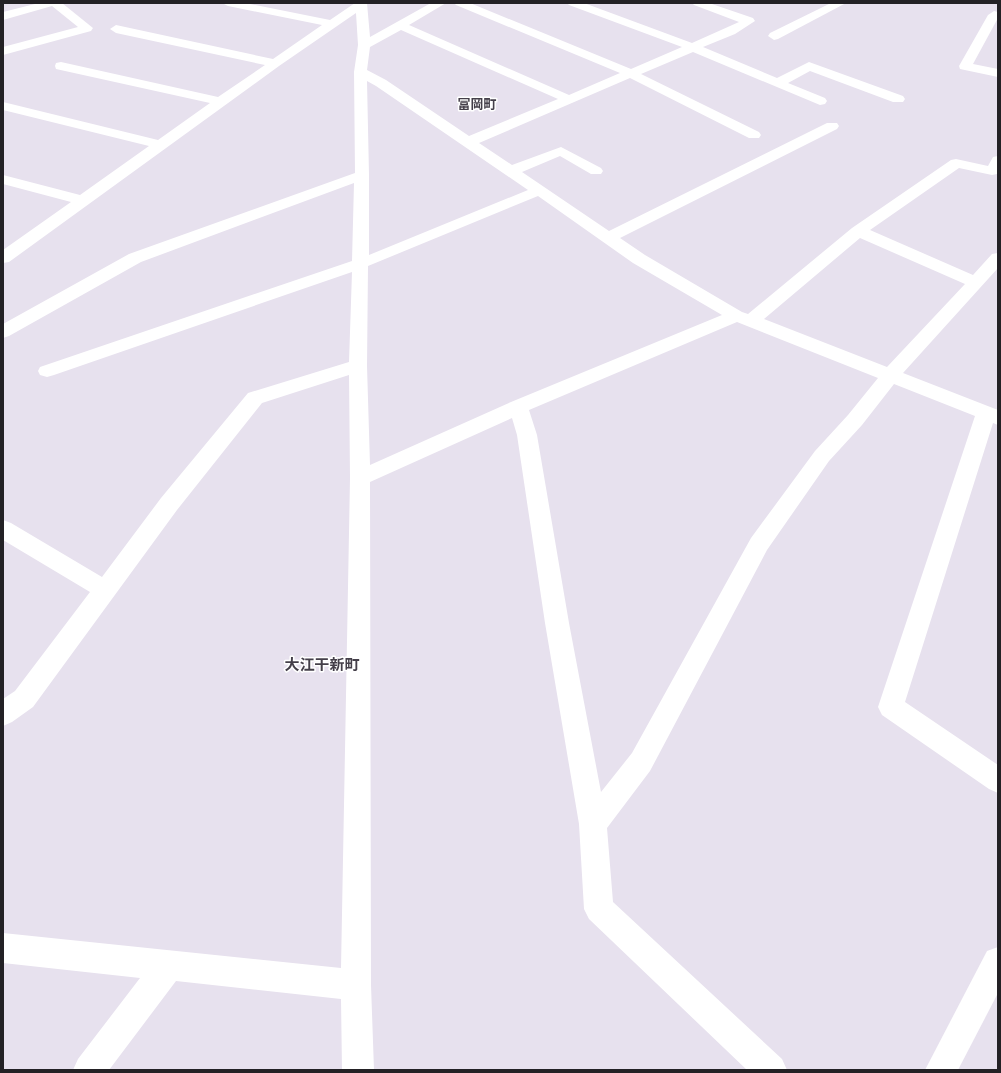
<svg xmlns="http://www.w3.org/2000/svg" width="1001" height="1073" font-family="Manrope,'Noto Sans JP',sans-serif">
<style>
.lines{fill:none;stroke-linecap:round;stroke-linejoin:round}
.minor{fill:#fff;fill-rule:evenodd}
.labels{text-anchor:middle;stroke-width:3;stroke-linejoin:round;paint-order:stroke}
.far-neighbourhood-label{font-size:13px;font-weight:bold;fill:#443f49;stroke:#fff}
.neighbourhood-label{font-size:15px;font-weight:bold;fill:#443f49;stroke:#fff}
</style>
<rect width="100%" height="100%" fill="#e7e1ee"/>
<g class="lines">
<g class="minor">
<path d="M 39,3 L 62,3 L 93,28 L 91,31 L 3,55 L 3,47 L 78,27 L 52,6 L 3,20 L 3,12 Z"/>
<path d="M 222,3 L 245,3 L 330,20 L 355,3 L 367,3 L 370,37 L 431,3 L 446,3 L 409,25 L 569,95 L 620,73 L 456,5 L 454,3 L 470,3 L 631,69 L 682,47 L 569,5 L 567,3 L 584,3 L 692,43 L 739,22 L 694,5 L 692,3 L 709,3 L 753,18 L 755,21 L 735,34 L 703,47 L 777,78 L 809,62 L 903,96 L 905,99 L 903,102 L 893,102 L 810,71 L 788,83 L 825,98 L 827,101 L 825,104 L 820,105 L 693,52 L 641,74 L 759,132 L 761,135 L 759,138 L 749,138 L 630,78 L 479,143 L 512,165 L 561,147 L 601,168 L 603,171 L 601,174 L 591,174 L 560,156 L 522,172 L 609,231 L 827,123 L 837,123 L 839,126 L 837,129 L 620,238 L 645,255 L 742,312 L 748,314 L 852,228 L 951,160 L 956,159 L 988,166 L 993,157 L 998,156 L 997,174 L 992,175 L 959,168 L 870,230 L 973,275 L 992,254 L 998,253 L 998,268 L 903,373 L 998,410 L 998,425 L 993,423 L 905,702 L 998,765 L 998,793 L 989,789 L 882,715 L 878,707 L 975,416 L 894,384 L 862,425 L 829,461 L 767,550 L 650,771 L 607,828 L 613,902 L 782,1059 L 787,1070 L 747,1070 L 589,919 L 584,909 L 579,824 L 545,623 L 517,435 L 512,418 L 370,482 L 371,985 L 374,1070 L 342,1070 L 341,999 L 176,981 L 109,1070 L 73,1070 L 78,1059 L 140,978 L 3,963 L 3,933 L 341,968 L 350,478 L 349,375 L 262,403 L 177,510 L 33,707 L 12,722 L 3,726 L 3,699 L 15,691 L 90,592 L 3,540 L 3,520 L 11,523 L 102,577 L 161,498 L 248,393 L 349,362 L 352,272 L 54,375 L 47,377 L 40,375 L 38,371 L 40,367 L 352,261 L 354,183 L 141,262 L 9,336 L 3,338 L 3,324 L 129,254 L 355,173 L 354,72 L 358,45 L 356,13 L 279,66 L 9,262 L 3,263 L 3,250 L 71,202 L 3,184 L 3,175 L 80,195 L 149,146 L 3,110 L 3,102 L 158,140 L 210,103 L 56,69 L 55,66 L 56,63 L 61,62 L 218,97 L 265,65 L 116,33 L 110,29 L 116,25 L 273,59 L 322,25 L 228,6 ZM 401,30 L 558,99 L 469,136 L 386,80 L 367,70 L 370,47 ZM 367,81 L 376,86 L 528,190 L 369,255 L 369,175 ZM 538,196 L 633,263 L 722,315 L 511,402 L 370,465 L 367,366 L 368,266 ZM 860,238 L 965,284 L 887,367 L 764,319 ZM 737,322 L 878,378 L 848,415 L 815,451 L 751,538 L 632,753 L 601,792 L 569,623 L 537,435 L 529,410 Z"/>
<path d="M 831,3 L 846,3 L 778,39 L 774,40 L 768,36 L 770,33 Z"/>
<path d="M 994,11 L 998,12 L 998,18 L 973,64 L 998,69 L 998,77 L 960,69 L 959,66 L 988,15 Z"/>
<path d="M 998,947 L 998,993 L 958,1070 L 925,1070 L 987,951 Z"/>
</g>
</g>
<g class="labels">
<g class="far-neighbourhood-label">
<text x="477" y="109">富岡町</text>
</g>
<g class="neighbourhood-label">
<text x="322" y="670">大江干新町</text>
</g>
</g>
<rect width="1001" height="1073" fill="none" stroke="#232125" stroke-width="8"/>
</svg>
